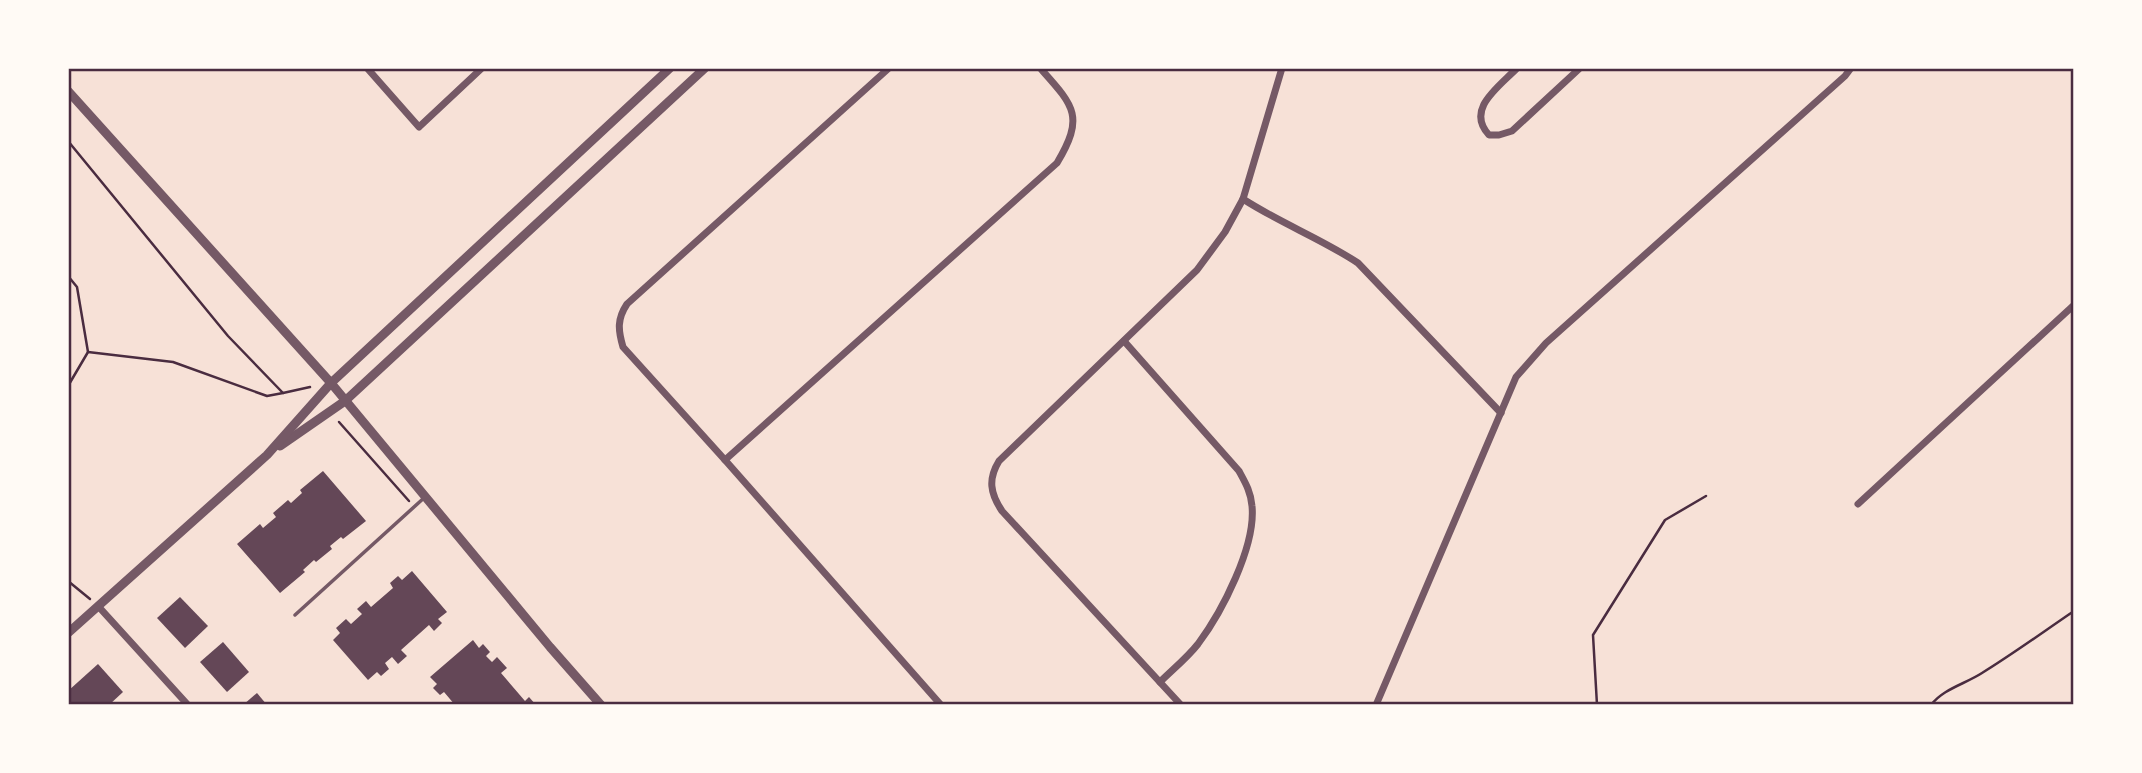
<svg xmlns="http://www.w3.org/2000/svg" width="2142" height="773" font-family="'Space Grotesk',sans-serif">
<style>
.building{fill:#644757}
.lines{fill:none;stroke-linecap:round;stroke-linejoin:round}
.path{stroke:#4a2c40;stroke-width:2.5}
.service{stroke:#755966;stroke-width:3.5}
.minor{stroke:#755966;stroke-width:7}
.tertiary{stroke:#755966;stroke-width:9}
.neatline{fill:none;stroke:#4a2c40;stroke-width:2.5}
</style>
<rect width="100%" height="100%" fill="#f7e1d7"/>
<g class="building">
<path d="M 323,471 L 366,521 L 343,539 L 341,537 L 330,546 L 332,549 L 316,562 L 314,560 L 303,570 L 305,572 L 280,593 L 237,544 L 260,524 L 263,528 L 276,517 L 273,513 L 288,500 L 291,503 L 302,493 L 300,490 Z"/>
<path d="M 412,571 L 447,612 L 438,619 L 442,623 L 434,631 L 429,625 L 401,650 L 407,656 L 398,664 L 392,657 L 385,663 L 389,669 L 381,676 L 377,672 L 368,680 L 333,640 L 340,633 L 336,628 L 346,619 L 351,624 L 362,614 L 357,609 L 366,601 L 371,607 L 393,588 L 390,583 L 398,576 L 402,580 Z"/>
<path d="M 180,597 L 208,626 L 185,648 L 157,618 Z"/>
<path d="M 473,640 L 479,648 L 483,644 L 490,652 L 486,656 L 492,662 L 497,657 L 507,668 L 501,673 L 525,701 L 529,697 L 536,705 L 455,705 L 444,692 L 440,695 L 433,688 L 437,684 L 430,677 Z"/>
<path d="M 223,642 L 249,672 L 227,692 L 200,662 Z"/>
<path d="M 98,664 L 123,692 L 109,705 L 73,705 L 68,699 L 68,691 Z"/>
<path d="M 257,693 L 267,705 L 243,705 Z"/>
</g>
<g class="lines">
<g class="path">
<path d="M 68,141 L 228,336 L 283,393 L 310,387"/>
<path d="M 68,276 L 77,287 L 88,352 L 68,386"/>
<path d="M 88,352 L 173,362 L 267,396 L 283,393"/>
<path d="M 339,422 L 409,501"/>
<path d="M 68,581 L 90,599"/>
<path d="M 1597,705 L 1593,635 L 1665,520 L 1706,496"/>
<path d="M 1931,705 C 1943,689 1965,684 1982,673 C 2013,654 2043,632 2074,611"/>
</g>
<path class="service" d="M 295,615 L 425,497"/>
<g class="minor">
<path d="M 367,68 L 419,127 L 482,68"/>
<path d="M 889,68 L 627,304 C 617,319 618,330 623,347 L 725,460 L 941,705"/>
<path d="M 1517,68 C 1499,87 1465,109 1489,135 L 1499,135 L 1512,131 L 1580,68"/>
<path d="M 1243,199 C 1280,223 1322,239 1358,263 L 1501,413"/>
<path d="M 1124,341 L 1239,471 C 1245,482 1251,492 1252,506 C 1256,546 1222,612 1198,644 C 1187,658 1172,670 1160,682"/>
<path d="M 725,460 L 1057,163 C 1085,116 1074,106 1040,68"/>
<path d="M 1858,504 L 2074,305"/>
<path d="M 98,606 L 188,705"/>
<path d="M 1181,705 L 1002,511 C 990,493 988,479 999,461 L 1197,270 L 1225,232 L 1243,199 L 1282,68"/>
<path d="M 1376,705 L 1516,377 L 1546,343 L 1845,76 L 1851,68"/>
</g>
<g class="tertiary">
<path d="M 68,91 L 331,383 L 550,647 L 601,705"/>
<path d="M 280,446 L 345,401 L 705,68"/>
<path d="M 68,633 L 267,455 L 331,383 L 670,68"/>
</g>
</g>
<rect width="2142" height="773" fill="none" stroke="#fffaf5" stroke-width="140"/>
<rect x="70" y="70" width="2002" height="633" class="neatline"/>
</svg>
